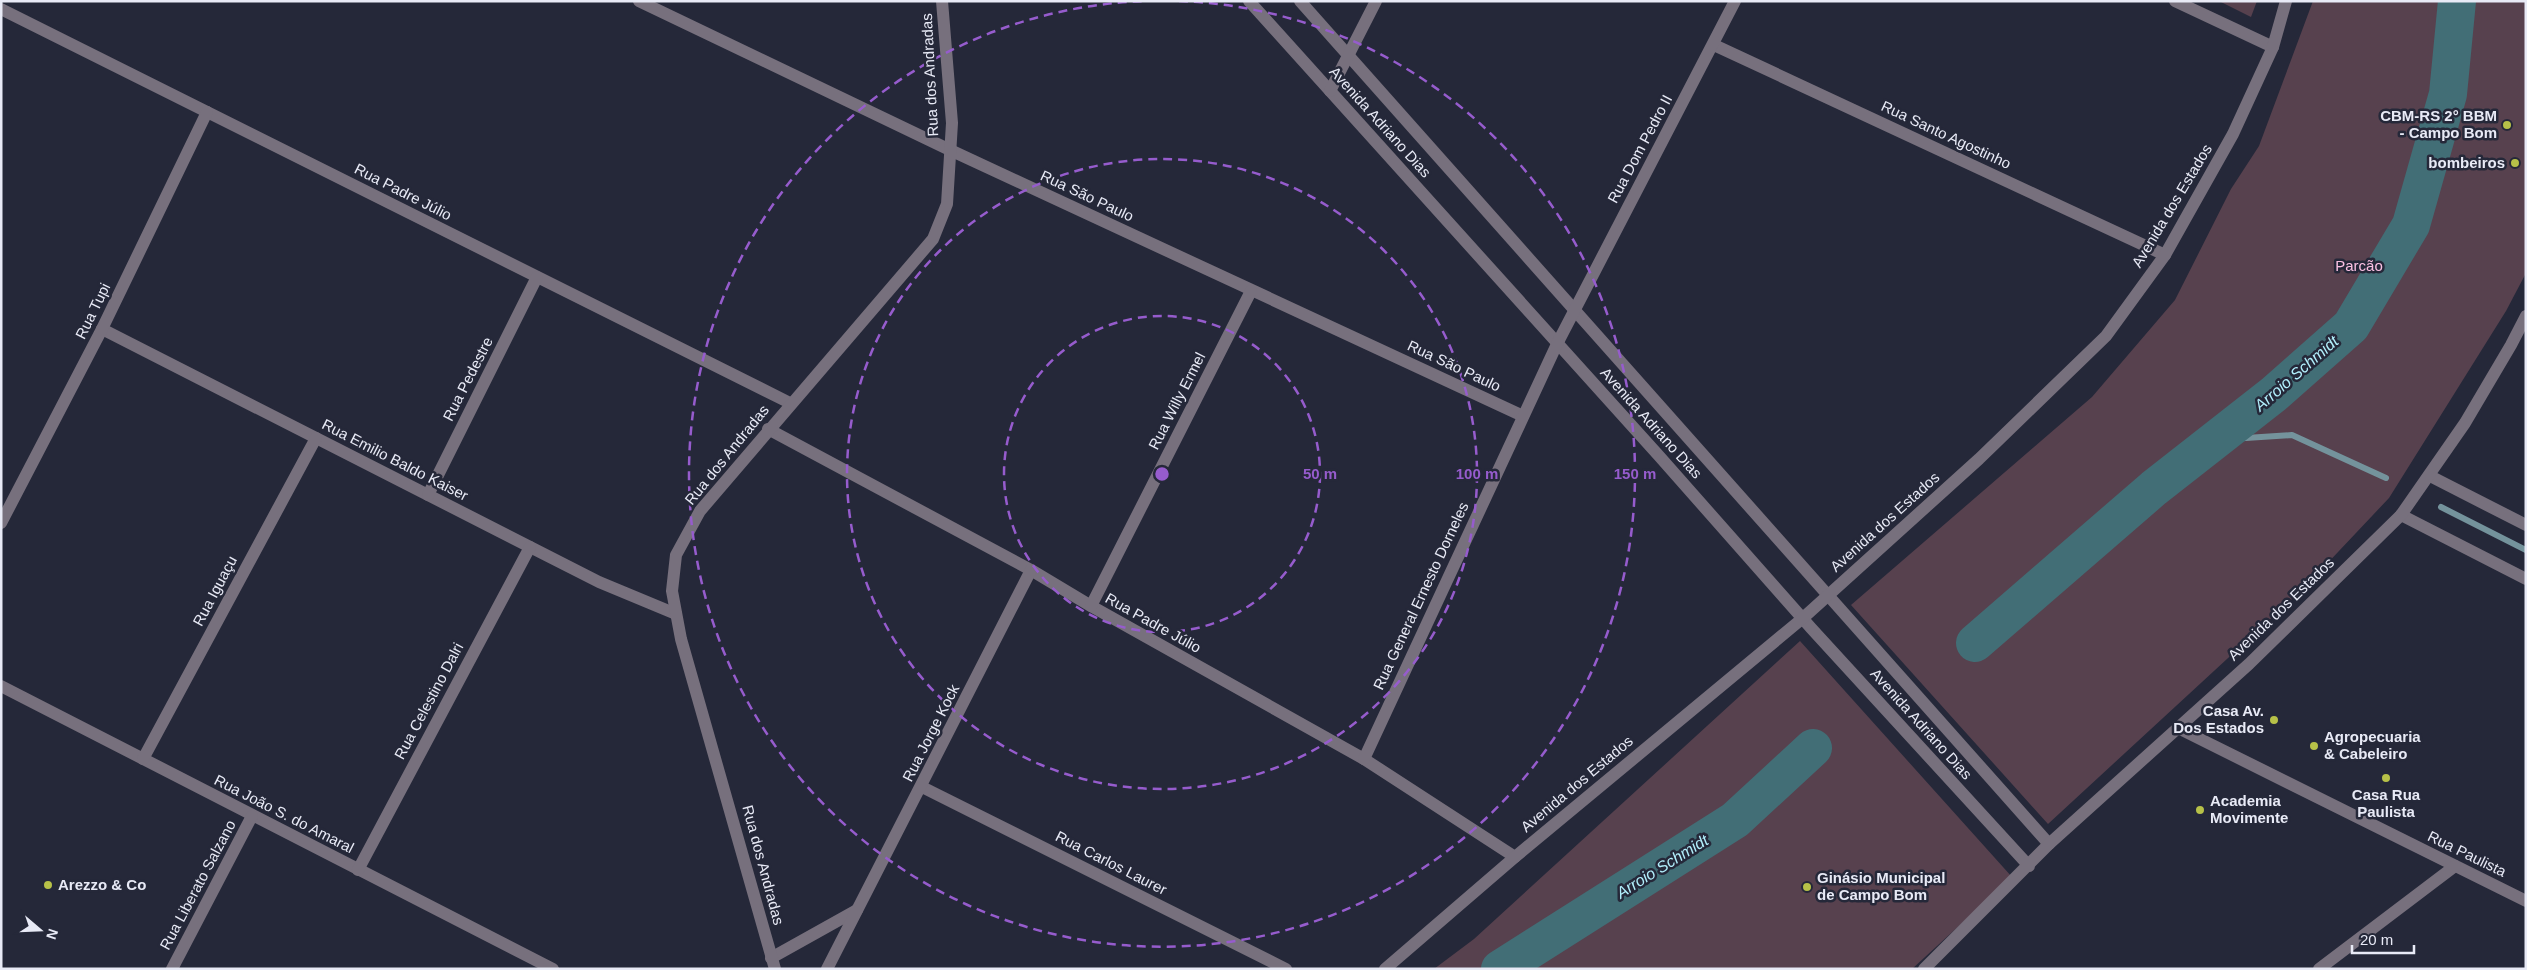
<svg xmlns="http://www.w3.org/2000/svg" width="2527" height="970" font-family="Helvetica,sans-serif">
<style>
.green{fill:#57414e}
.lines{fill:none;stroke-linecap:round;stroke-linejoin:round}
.stream{stroke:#74939c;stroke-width:6}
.river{stroke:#426e76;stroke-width:38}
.minor{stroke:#77707d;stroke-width:12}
.ring{fill:none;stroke:#965ccd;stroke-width:2.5;stroke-dasharray:9 6}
.poi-dot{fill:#b7c148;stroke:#252839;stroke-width:2}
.labels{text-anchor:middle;stroke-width:5;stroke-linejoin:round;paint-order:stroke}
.street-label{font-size:15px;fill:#e8eaf6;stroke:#252839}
.poi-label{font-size:15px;font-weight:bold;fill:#e8eaf6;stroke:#252839;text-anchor:start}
.park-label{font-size:15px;fill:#fac0e3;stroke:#252839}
.water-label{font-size:16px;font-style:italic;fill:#b2effc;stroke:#252839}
.centre{fill:#965ccd;stroke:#252839;stroke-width:2.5}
.ring-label{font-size:15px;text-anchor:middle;font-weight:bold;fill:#965ccd;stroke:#252839;stroke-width:5;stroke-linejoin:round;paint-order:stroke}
</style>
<rect width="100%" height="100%" fill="#252839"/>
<g class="green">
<path d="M 2219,1 L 2257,1 L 2251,17 Z"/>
<path d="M 2313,1 L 2526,1 L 2526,273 L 2506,311 L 2389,498 L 2305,587 L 2048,824 L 1851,605 L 2092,397 L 2175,300 L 2231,189 L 2259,146 Z"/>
<path d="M 1800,641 L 2012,877 L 1912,969 L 1434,969 L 1474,939 Z"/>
</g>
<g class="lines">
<g class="stream">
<path d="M 2215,440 L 2292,435 L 2386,478"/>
<path d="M 2441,507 L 2526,550"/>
</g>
<g class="river">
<path d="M 1975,643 L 2154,488 L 2274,394 L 2351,326 L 2411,225 L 2448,94 L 2457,1"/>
<path d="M 1500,969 L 1735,820 L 1813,748"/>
</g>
<g class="minor">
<path d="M 639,1 L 950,150 L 1523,416"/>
<path d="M 1249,1 L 1660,457 L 1811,628 L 2029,866"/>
<path d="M 1300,1 L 2049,844"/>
<path d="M 2175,1 L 2273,47"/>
<path d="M 1,9 L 790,403"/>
<path d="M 1714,45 L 2165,255"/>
<path d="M 1330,91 L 1376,1"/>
<path d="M 102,329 L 599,582 L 676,614"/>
<path d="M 768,429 L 1031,570 L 1091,606 L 1364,759 L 1515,857"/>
<path d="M 2430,476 L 2526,525"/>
<path d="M 428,495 L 537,277"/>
<path d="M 2401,515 L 2526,579"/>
<path d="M 1,523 L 102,329 L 207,112"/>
<path d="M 1091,606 L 1251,291"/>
<path d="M 1,686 L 553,969"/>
<path d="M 2178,728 L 2526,901"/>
<path d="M 143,759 L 316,438"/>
<path d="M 1364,759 L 1557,344 L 1735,1"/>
<path d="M 922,787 L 1286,969"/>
<path d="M 358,870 L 530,547"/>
<path d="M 771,958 L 857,910"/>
<path d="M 172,969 L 252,816"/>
<path d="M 775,969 L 681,639 L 672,591 L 676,555 L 700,511 L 933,239 L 947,204 L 952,123 L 942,1"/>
<path d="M 827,969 L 1031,570"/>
<path d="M 1385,969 L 1515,857 L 1803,618 L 1979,459 L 2106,336 L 2165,255 L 2233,134 L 2273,47 L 2286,1"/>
<path d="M 1924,969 L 2049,844 L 2249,664 L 2401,515 L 2465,423 L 2511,345 L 2526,316"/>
<path d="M 2319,969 L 2455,866"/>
</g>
</g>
<g class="ring">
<circle cx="1162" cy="474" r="158"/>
<circle cx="1162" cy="474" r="315"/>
<path d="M1179 1A473 473 0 1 1 1145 1"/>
</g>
<g class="poi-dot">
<circle cx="2507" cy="125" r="5"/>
<circle cx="2515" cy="163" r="5"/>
<circle cx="2274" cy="720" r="5"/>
<circle cx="2314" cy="746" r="5"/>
<circle cx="2386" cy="778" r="5"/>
<circle cx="2200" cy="810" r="5"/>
<circle cx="48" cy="885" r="5"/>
<circle cx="1807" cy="887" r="5"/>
</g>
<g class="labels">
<g class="street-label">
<text transform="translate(930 75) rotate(-93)" y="5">Rua dos Andradas</text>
<text transform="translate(1380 122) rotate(48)" y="5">Avenida Adriano Dias</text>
<text transform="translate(1946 135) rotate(25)" y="5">Rua Santo Agostinho</text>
<text transform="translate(1640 149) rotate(-62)" y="5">Rua Dom Pedro II</text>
<text transform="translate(403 192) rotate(27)" y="5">Rua Padre Júlio</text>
<text transform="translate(1087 196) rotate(25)" y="5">Rua São Paulo</text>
<text transform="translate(2172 206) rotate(-59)" y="5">Avenida dos Estados</text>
<text transform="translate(93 311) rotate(-64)" y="5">Rua Tupi</text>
<text transform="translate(1454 366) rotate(25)" y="5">Rua São Paulo</text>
<text transform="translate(468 379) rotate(-63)" y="5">Rua Pedestre</text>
<text transform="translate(1177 401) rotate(-63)" y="5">Rua Willy Ermel</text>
<text transform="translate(1651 423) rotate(48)" y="5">Avenida Adriano Dias</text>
<text transform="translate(727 455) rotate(-51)" y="5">Rua dos Andradas</text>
<text transform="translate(395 460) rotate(27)" y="5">Rua Emilio Baldo Kaiser</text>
<text transform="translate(1885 522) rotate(-42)" y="5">Avenida dos Estados</text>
<text transform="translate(215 591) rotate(-62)" y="5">Rua Iguaçu</text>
<text transform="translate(1421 596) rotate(-65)" y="5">Rua General Ernesto Dorneles</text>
<text transform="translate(2281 609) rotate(-44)" y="5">Avenida dos Estados</text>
<text transform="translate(1153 623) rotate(29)" y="5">Rua Padre Júlio</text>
<text transform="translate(429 701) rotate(-62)" y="5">Rua Celestino Dalri</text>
<text transform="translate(1921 724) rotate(48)" y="5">Avenida Adriano Dias</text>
<text transform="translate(931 733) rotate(-63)" y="5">Rua Jorge Kock</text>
<text transform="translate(1577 784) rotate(-40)" y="5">Avenida dos Estados</text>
<text transform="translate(284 814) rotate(27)" y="5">Rua João S. do Amaral</text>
<text transform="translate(2467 854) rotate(26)" y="5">Rua Paulista</text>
<text transform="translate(1111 863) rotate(27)" y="5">Rua Carlos Laurer</text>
<text transform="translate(763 865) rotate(75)" y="5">Rua dos Andradas</text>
<text transform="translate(198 885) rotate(-62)" y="5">Rua Liberato Salzano</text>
</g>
<g class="poi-label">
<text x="2497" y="121" text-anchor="end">CBM-RS 2° BBM<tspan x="2497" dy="17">- Campo Bom</tspan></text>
<text x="2505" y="168" text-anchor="end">bombeiros</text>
<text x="2264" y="716" text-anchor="end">Casa Av.<tspan x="2264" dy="17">Dos Estados</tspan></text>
<text x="2324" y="742">Agropecuaria<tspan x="2324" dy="17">&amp; Cabeleiro</tspan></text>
<text x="2386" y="800" text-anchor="middle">Casa Rua<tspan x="2386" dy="17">Paulista</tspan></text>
<text x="2210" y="806">Academia<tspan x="2210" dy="17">Movimente</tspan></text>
<text x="1817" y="883">Ginásio Municipal<tspan x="1817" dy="17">de Campo Bom</tspan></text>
<text x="58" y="890">Arezzo &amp; Co</text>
</g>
<g class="park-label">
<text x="2359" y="271">Parcão</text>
</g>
<g class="water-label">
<text transform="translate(2296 373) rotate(-41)" y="6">Arroio Schmidt</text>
<text transform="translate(1662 866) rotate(-32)" y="6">Arroio Schmidt</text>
</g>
</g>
<circle cx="1162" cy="474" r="8" class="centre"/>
<g class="ring-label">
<text x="1320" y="479">50 m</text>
<text x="1477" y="479">100 m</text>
<text x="1635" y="479">150 m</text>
</g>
<rect width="2527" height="970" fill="none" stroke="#e8eaf6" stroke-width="5"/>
<g transform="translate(40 930) rotate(109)" stroke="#252839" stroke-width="4" paint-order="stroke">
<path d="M0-4L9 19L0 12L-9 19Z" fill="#e8eaf6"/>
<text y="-8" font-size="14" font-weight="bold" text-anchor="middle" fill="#e8eaf6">N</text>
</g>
<path d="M2352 945v8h62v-8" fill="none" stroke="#e8eaf6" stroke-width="2.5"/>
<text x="2360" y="945" font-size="15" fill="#e8eaf6" stroke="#252839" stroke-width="4" paint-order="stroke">20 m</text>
</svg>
